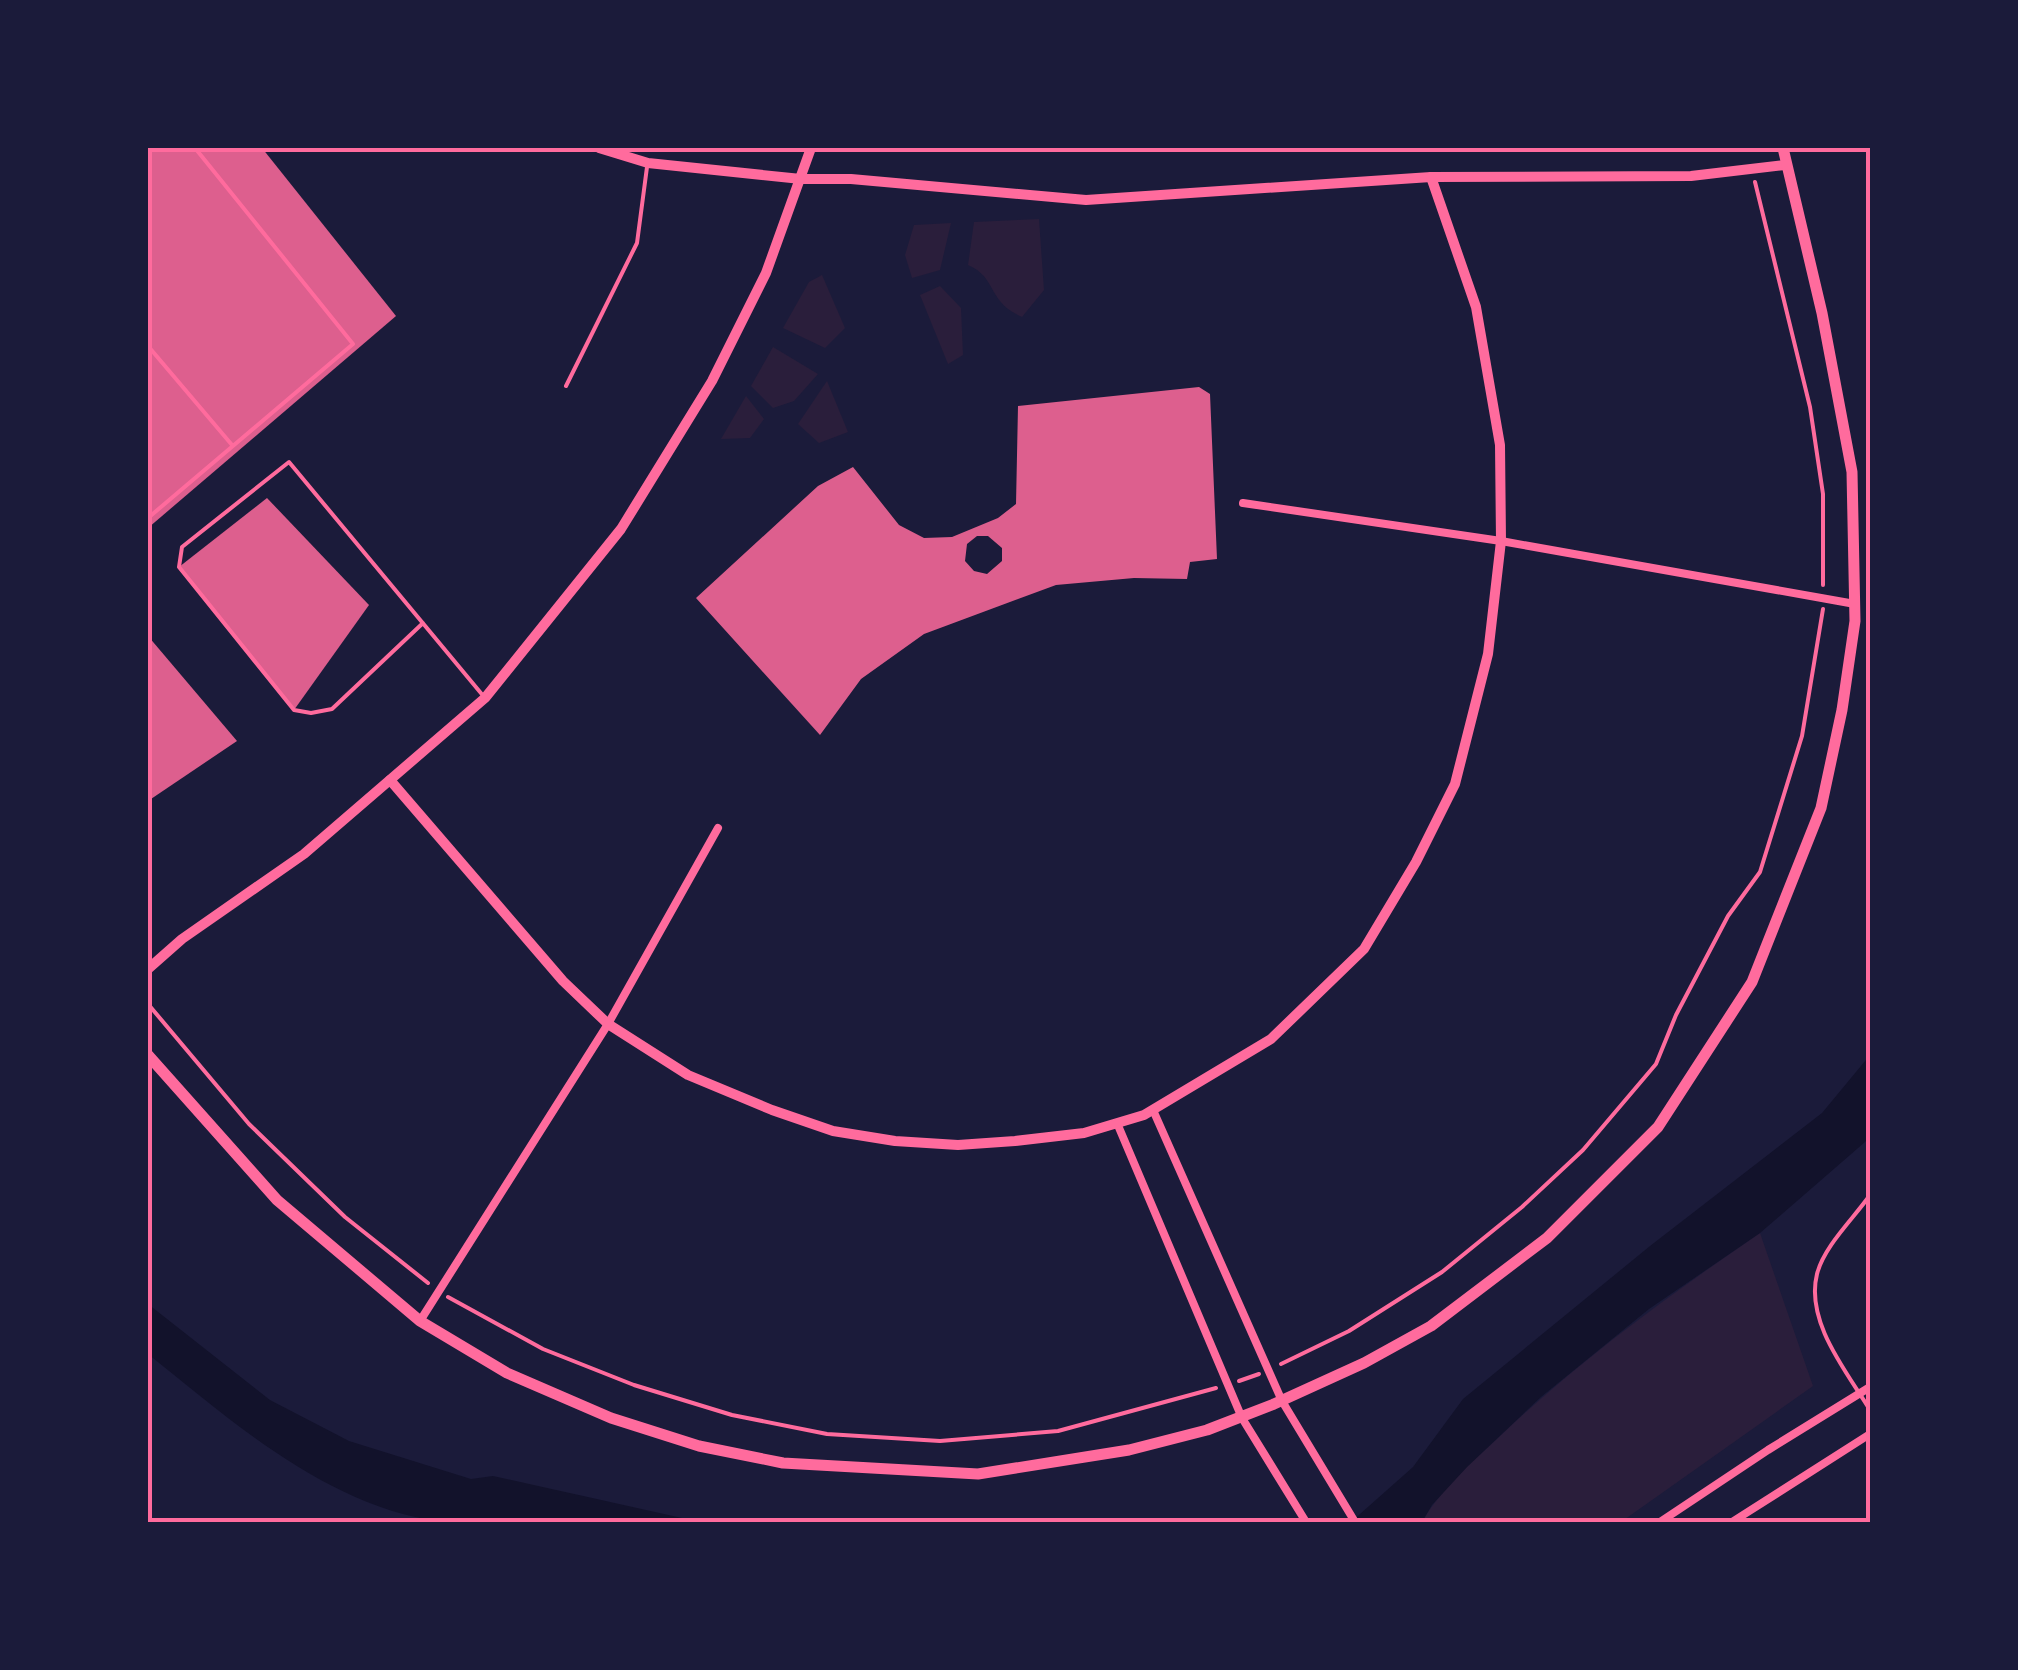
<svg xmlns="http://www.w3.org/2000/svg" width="2018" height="1670" font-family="Arial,sans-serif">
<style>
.green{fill:#2a1e3b}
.water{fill:#12122b}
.building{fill:#dd5f8e;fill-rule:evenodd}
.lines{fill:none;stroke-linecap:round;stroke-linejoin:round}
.path{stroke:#ff6b9d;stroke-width:4}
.service{stroke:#ff6b9d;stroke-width:4}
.minor{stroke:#ff6b9d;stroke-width:8}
.tertiary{stroke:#ff6b9d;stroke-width:10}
.secondary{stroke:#ff6b9d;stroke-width:11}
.neatline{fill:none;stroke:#ff6b9d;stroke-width:4}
</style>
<rect width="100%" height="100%" fill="#1b1b3a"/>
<g class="green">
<path d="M 1039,219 L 1044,290 L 1022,317 C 986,301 998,278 968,265 L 974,222 Z"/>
<path d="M 951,223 L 940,270 L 912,278 L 905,255 L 914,225 Z"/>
<path d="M 822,275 L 845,328 L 825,348 L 783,328 L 809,282 Z"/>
<path d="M 940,286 L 961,308 L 963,355 L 948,364 L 920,295 Z"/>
<path d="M 773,347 L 818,374 L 794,401 L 773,408 L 751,386 Z"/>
<path d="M 827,381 L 848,432 L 819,443 L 798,424 Z"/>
<path d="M 746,396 L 764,419 L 750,438 L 721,439 Z"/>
<path d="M 1760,1233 L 1813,1386 L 1621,1522 L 1422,1522 C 1441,1489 1471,1463 1499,1437 C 1580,1360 1668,1296 1760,1233 Z"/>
</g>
<g class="water">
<path d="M 1870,1055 L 1870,1136 L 1865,1142 L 1760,1233 L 1649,1309 L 1541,1397 L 1467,1467 L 1432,1505 L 1422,1522 L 1351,1522 L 1413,1467 L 1463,1399 L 1650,1246 L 1822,1113 Z"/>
<path d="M 148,1304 L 270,1400 L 349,1441 L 471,1479 L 493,1476 L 700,1522 L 442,1522 C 328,1507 234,1423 148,1354 Z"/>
</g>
<g class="building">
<path d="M 148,148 L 262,148 L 396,316 L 148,528 Z"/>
<path d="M 1199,387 L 1210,394 L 1217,559 L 1190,562 L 1187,579 L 1134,578 L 1056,585 L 924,634 L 861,679 L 820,735 L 696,598 L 818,486 L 853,467 L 899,525 L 924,538 L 952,537 L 998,518 L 1016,504 L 1018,406 ZM 977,536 L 988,536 L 1002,548 L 1002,561 L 987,574 L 974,571 L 965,561 L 967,544 Z"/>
<path d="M 267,498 L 369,605 L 294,710 L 179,567 Z"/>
<path d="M 148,636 L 237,741 L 148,801 Z"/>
</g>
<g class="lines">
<g class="path">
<path d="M 1755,182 L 1810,407 L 1823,494 L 1823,585"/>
<path d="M 148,1004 L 249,1124 L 345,1217 L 428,1283"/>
<path d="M 448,1297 L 543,1349 L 634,1385 L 732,1415 L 827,1434 L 940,1441 L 1058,1431 L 1216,1388"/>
<path d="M 1281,1364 L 1349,1331 L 1442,1272 L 1522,1207 L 1583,1150 L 1656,1064 L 1676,1015 L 1728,916 L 1760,872 L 1802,736 L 1823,609"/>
<path d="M 1239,1381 L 1259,1374"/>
</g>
<g class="service">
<path d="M 148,346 L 232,445"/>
<path d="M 566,386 L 637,243 L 647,167"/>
<path d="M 148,518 L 353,344 L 195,148"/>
<path d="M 423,623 L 332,709 L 311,713 L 294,710 L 179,567 L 182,547 L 289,462 L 485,698"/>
<path d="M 1870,1195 C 1854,1218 1824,1246 1817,1274 C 1805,1322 1847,1372 1870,1410"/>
</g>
<g class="minor">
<path d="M 1243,503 L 1501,541 L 1855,604"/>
<path d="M 1153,1110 L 1282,1401 L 1355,1522"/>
<path d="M 1117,1123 L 1242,1418 L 1306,1522"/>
<path d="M 420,1321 L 608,1024 L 718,828"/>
<path d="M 1660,1522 L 1768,1450 L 1870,1387"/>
<path d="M 1732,1522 L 1870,1434"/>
</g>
<g class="tertiary">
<path d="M 599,148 L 648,163 L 801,179 L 851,179 L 1086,200 L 1431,177 L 1691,176 L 1785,165"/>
<path d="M 390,780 L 563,981 L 608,1024 L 688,1075 L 772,1110 L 833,1131 L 895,1141 L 958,1145 L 1015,1141 L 1084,1133 L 1144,1115 L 1271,1039 L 1364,949 L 1416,862 L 1455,784 L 1488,654 L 1501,541 L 1500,445 L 1476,307 L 1431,177"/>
<path d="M 148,969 L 182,939 L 304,854 L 485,698 L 621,529 L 712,381 L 766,273 L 811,148"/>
</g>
<path class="secondary" d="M 148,1055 L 277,1200 L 420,1321 L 507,1373 L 611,1418 L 699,1446 L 783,1463 L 978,1474 L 1129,1450 L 1207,1430 L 1274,1404 L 1364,1363 L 1431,1326 L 1547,1238 L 1658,1127 L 1752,982 L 1821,808 L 1842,710 L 1855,621 L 1852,472 L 1822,313 L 1783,148"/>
</g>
<rect width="2018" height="1670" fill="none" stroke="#1b1b3a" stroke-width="300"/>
<rect x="150" y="150" width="1718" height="1370" class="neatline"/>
</svg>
